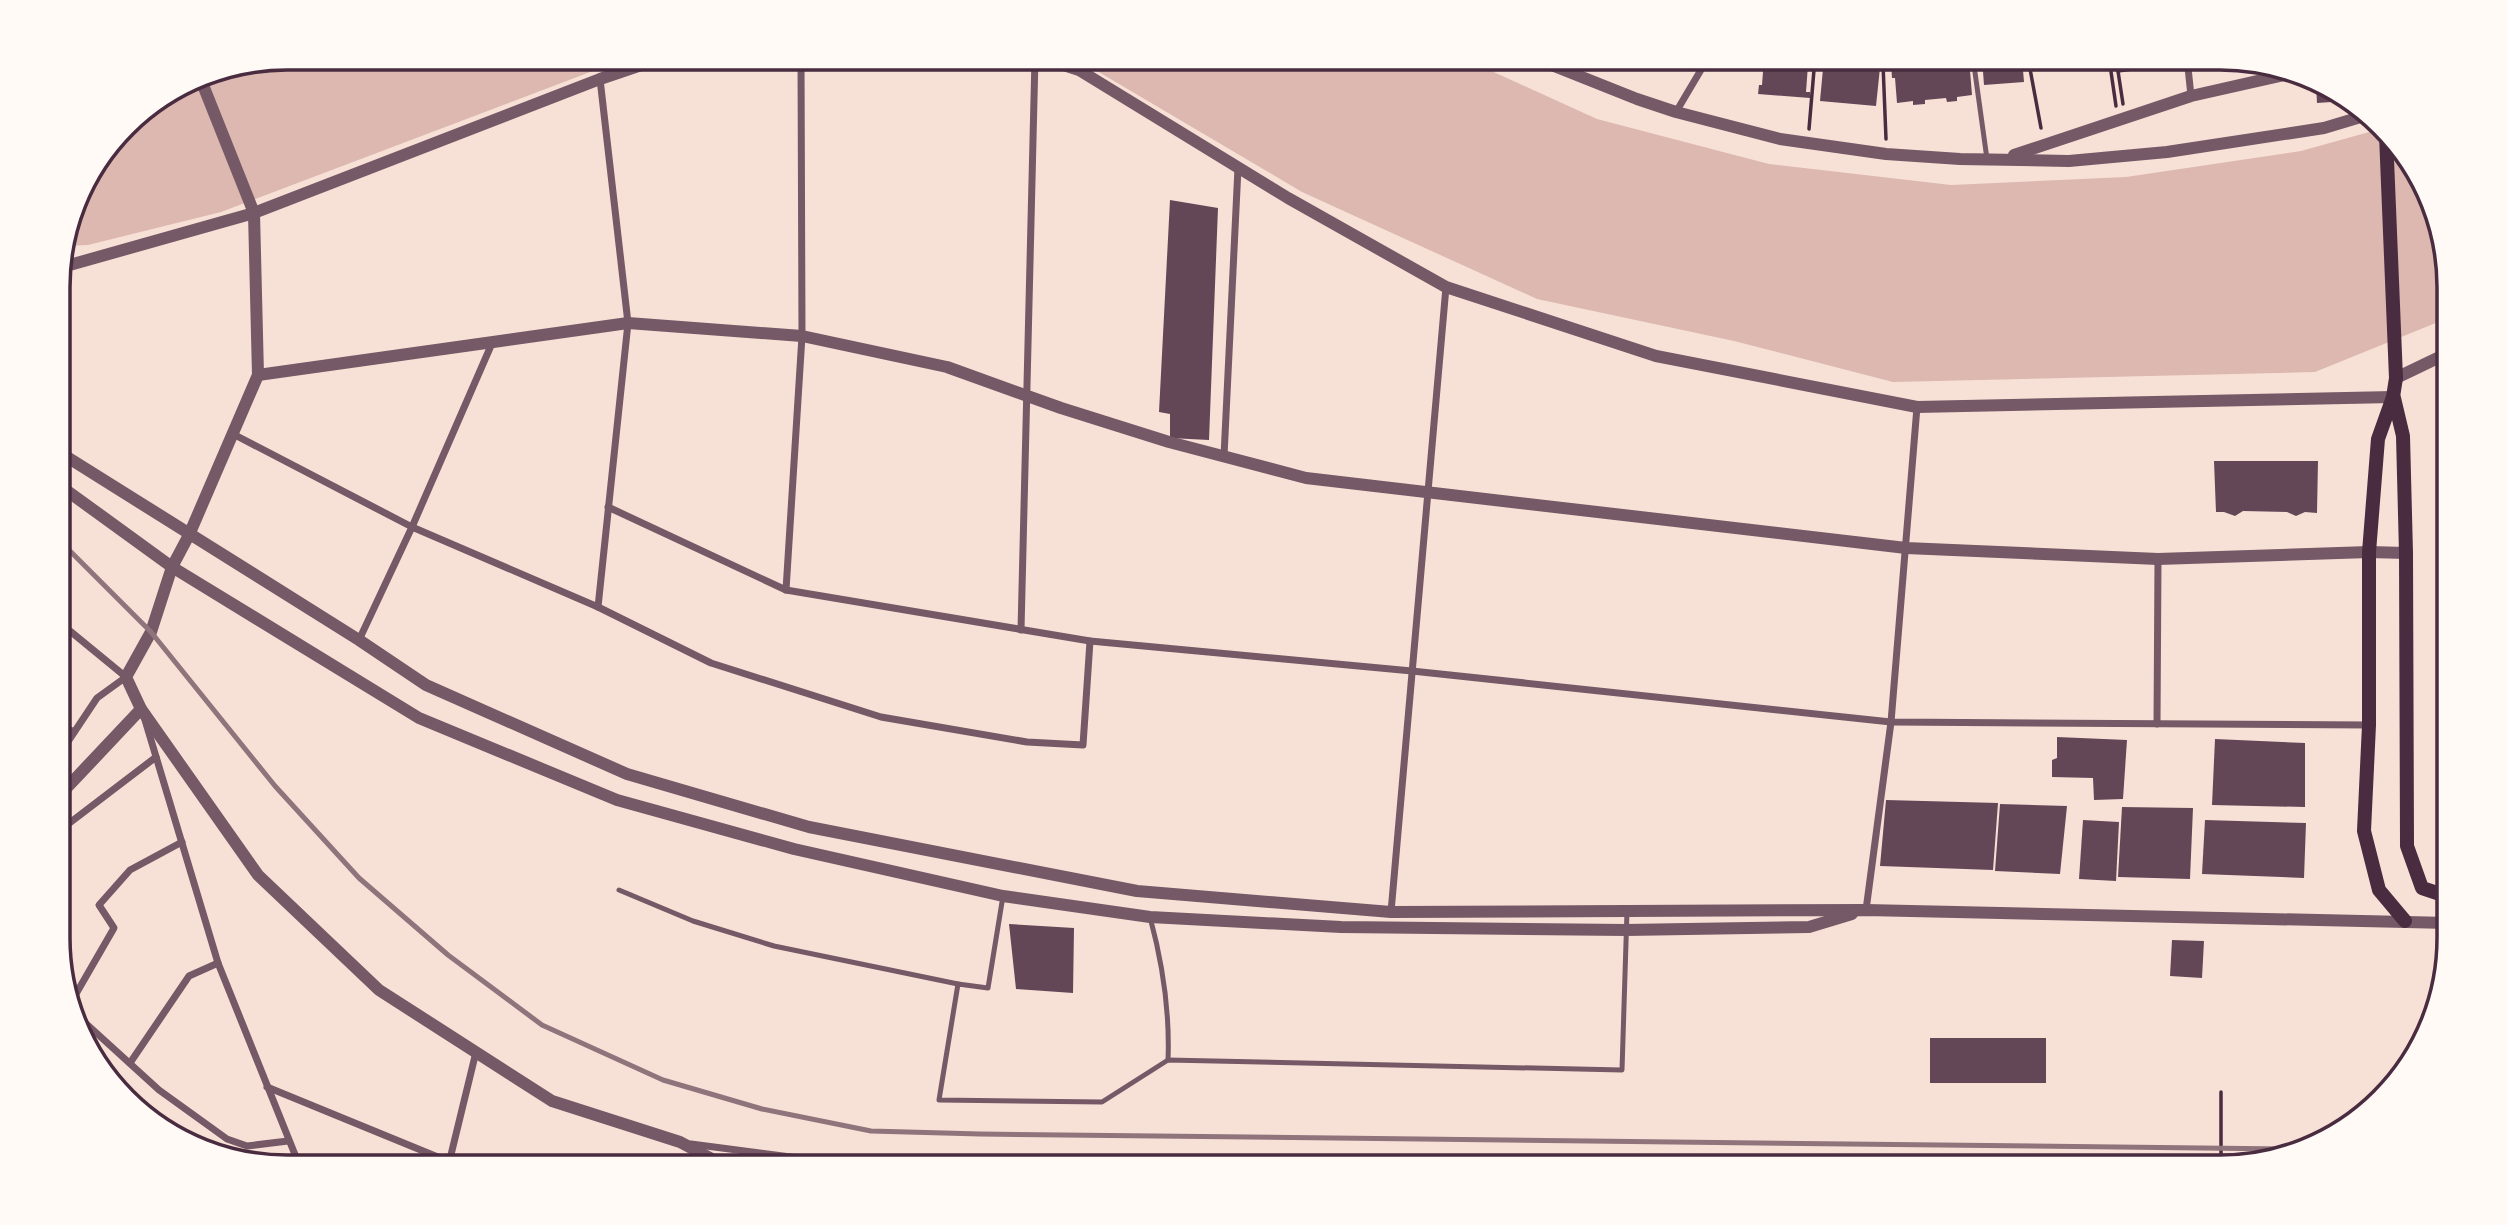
<svg xmlns="http://www.w3.org/2000/svg" width="2507" height="1225" font-family="'PT Sans Narrow',sans-serif">
<style>
.water{fill:#dcb8b0}
.building{fill:#644757}
.lines{fill:none;stroke-linecap:round;stroke-linejoin:round}
.path{stroke:#4a2c40;stroke-width:3.5}
.service{stroke:#755966;stroke-width:5}
.minor{stroke:#755966;stroke-width:7}
.tertiary{stroke:#755966;stroke-width:12}
.secondary{stroke:#4a2c40;stroke-width:14}
.rail{stroke:#8f747c;stroke-width:5}
.rim{fill:none;stroke:#4a2c40;stroke-width:3.5}
</style>
<rect width="100%" height="100%" fill="#f7e1d7"/>
<g class="water">
<path d="M 287,58 L 627,58 L 221,212 L 88,245 L 65,246 L 81,186 L 136,115 L 200,75 Z"/>
<path d="M 1075,58 L 1463,58 L 1597,119 L 1769,164 L 1951,185 L 2126,177 L 2301,151 L 2380,129 L 2402,148 L 2447,257 L 2448,318 L 2315,372 L 1893,382 L 1734,341 L 1537,299 L 1302,192 Z"/>
</g>
<g class="building">
<path d="M 1621,58 L 1658,58 L 1652,66 L 1643,68 Z"/>
<path d="M 1764,58 L 1813,58 L 1812,65 L 1808,65 L 1806,92 L 1810,92 L 1810,98 L 1758,94 L 1759,85 L 1762,85 Z"/>
<path d="M 1824,58 L 1881,58 L 1876,106 L 1820,101 Z"/>
<path d="M 1942,58 L 1969,58 L 1972,95 L 1957,97 L 1957,101 L 1947,102 L 1946,98 L 1925,100 L 1925,104 L 1913,105 L 1913,101 L 1897,103 L 1895,78 L 1892,78 L 1891,63 Z"/>
<path d="M 1982,58 L 2022,58 L 2024,82 L 1984,85 Z"/>
<path d="M 2043,58 L 2108,58 L 2108,59 L 2045,71 Z"/>
<path d="M 2323,83 L 2346,101 L 2317,103 L 2316,84 Z"/>
<path d="M 1170,200 L 1218,208 L 1209,440 L 1170,438 L 1170,414 L 1159,412 Z"/>
<path d="M 2214,461 L 2318,461 L 2317,513 L 2305,512 L 2296,516 L 2287,512 L 2243,511 L 2235,516 L 2224,512 L 2216,512 Z"/>
<path d="M 2057,737 L 2127,740 L 2123,799 L 2094,800 L 2093,778 L 2052,777 L 2052,760 L 2057,758 Z"/>
<path d="M 2215,739 L 2305,743 L 2305,807 L 2212,805 Z"/>
<path d="M 1886,800 L 1998,803 L 1993,870 L 1880,866 Z"/>
<path d="M 2000,804 L 2067,806 L 2060,874 L 1995,871 Z"/>
<path d="M 2122,807 L 2193,808 L 2190,879 L 2118,877 Z"/>
<path d="M 2083,820 L 2119,822 L 2116,881 L 2079,879 Z"/>
<path d="M 2205,820 L 2306,823 L 2304,878 L 2202,874 Z"/>
<path d="M 1009,924 L 1074,928 L 1073,993 L 1016,989 Z"/>
<path d="M 2172,940 L 2204,941 L 2202,978 L 2170,976 Z"/>
<rect x="1930" y="1038" width="116" height="45"/>
</g>
<g class="lines">
<g class="path">
<path d="M 2028,58 L 2041,128"/>
<path d="M 2109,58 L 2116,106"/>
<path d="M 2116,58 L 2123,104"/>
<path d="M 1883,64 L 1886,139"/>
<path d="M 2118,71 L 2175,63"/>
<path d="M 1809,129 L 1815,58"/>
<path d="M 2221,1167 L 2221,1092"/>
</g>
<g class="service">
<path d="M 1973,58 L 1987,159"/>
<path d="M 619,890 L 693,921 L 774,946 L 958,984"/>
<path d="M 1003,896 L 988,988 L 958,984 L 939,1100 L 1102,1102 L 1168,1060 L 1622,1070 L 1627,911"/>
<path d="M 1150,917 C 1163,965 1170,1010 1168,1060"/>
</g>
<g class="minor">
<path d="M 2187,58 L 2191,96"/>
<path d="M 1676,112 L 1708,58"/>
<path d="M 233,434 L 412,527 L 598,607 L 711,663 L 881,717 L 1027,742 L 1083,745 L 1090,641"/>
<path d="M 1224,456 L 1238,168"/>
<path d="M 608,507 L 786,590 L 1090,641 L 1412,671 L 1891,722 L 2369,725"/>
<path d="M 786,590 L 802,336 L 801,58"/>
<path d="M 598,607 L 628,323 L 600,79"/>
<path d="M 59,626 L 70,631 L 126,677 L 97,698 L 59,755"/>
<path d="M 1021,630 L 1035,58"/>
<path d="M 359,640 L 412,527 L 493,341"/>
<path d="M 145,720 L 218,963 L 300,1167"/>
<path d="M 59,724 L 74,732"/>
<path d="M 2157,724 L 2158,559"/>
<path d="M 59,831 L 156,757"/>
<path d="M 1866,910 L 1891,722 L 1917,407"/>
<path d="M 1391,912 L 1446,287"/>
<path d="M 73,999 L 114,928 L 99,905 L 130,870 L 182,842"/>
<path d="M 81,1019 L 159,1090 L 227,1139 L 247,1146 L 288,1141"/>
<path d="M 130,1063 L 189,976 L 218,963"/>
<path d="M 267,1087 L 450,1162"/>
<path d="M 691,1144 L 868,1167"/>
<path d="M 448,1167 L 476,1052"/>
</g>
<g class="tertiary">
<path d="M 1042,58 L 1079,70 L 1288,198 L 1446,287 L 1656,356 L 1917,407 L 2393,397"/>
<path d="M 1534,58 L 1637,99 L 1676,112 L 1780,139 L 1886,154 L 1960,159 L 2069,161 L 2167,152 L 2324,128 L 2364,116"/>
<path d="M 199,75 L 254,213 L 258,375 L 189,535 L 172,567 L 151,632 L 126,677 L 141,709 L 258,875 L 379,990 L 552,1101 L 680,1142 L 727,1167"/>
<path d="M 2014,155 L 2191,96 L 2288,74"/>
<path d="M 59,268 L 254,213 L 600,79 L 662,58"/>
<path d="M 258,375 L 628,323 L 802,336 L 947,367 L 1061,408 L 1169,442 L 1306,478 L 1906,548 L 2158,559 L 2369,552 L 2406,553"/>
<path d="M 2396,378 L 2448,353"/>
<path d="M 59,452 L 359,640 L 426,685 L 627,774 L 809,827 L 1137,891 L 1391,912 L 1866,910 L 2449,923"/>
<path d="M 59,485 L 172,567 L 419,718 L 617,800 L 794,849 L 1003,896 L 1150,917 L 1341,927 L 1626,930 L 1809,927 L 1852,914"/>
<path d="M 59,796 L 141,709"/>
</g>
<g class="secondary">
<path d="M 2386,135 L 2396,378 L 2393,397 L 2378,439 L 2369,552 L 2369,725 L 2364,831 L 2379,890 L 2405,921"/>
<path d="M 2394,398 L 2403,436 L 2406,553 L 2407,846 L 2422,888 L 2449,897"/>
</g>
<path class="rail" d="M 59,540 L 151,632 L 275,786 L 359,878 L 448,955 L 542,1025 L 663,1080 L 762,1109 L 871,1131 L 980,1134 L 2287,1149"/>
</g>
<path d="M0 0H2507V1225H0ZM287 70H2220A217 217 0 0 1 2437 287V938A217 217 0 0 1 2220 1155H287A217 217 0 0 1 70 938V287A217 217 0 0 1 287 70Z" fill="#fffaf5" fill-rule="evenodd"/>
<path class="rim" d="M287 70H2220A217 217 0 0 1 2437 287V938A217 217 0 0 1 2220 1155H287A217 217 0 0 1 70 938V287A217 217 0 0 1 287 70Z"/>
</svg>
